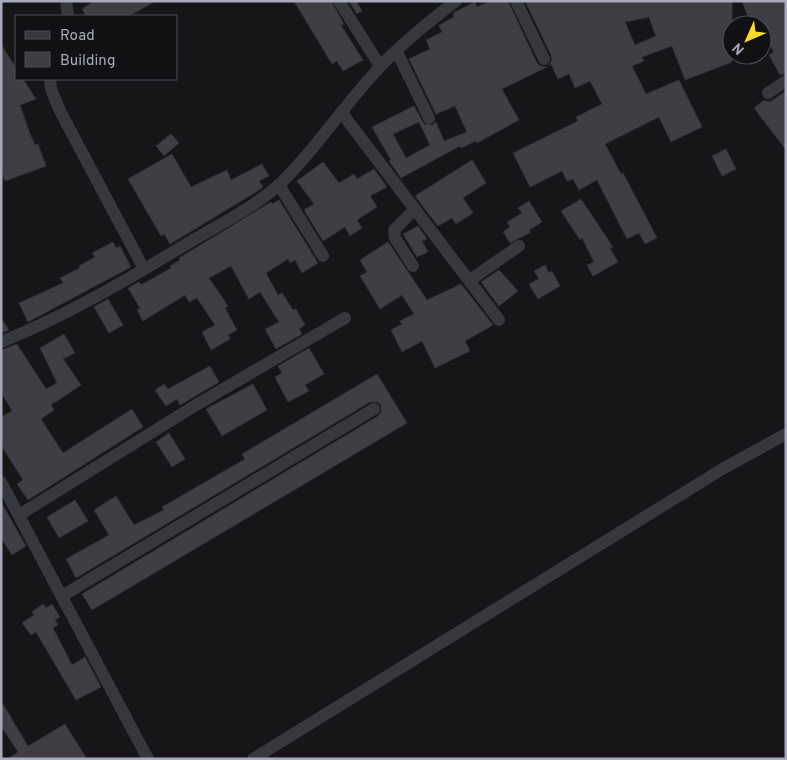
<svg xmlns="http://www.w3.org/2000/svg" width="787" height="760" font-family="Overpass,sans-serif">
<style>
.building{fill:#3e3e44;stroke:#313035;fill-rule:evenodd}
.lines{fill:none;stroke-linecap:round;stroke-linejoin:round}
.street{stroke:#37373e;stroke-width:12}
</style>
<rect width="100%" height="100%" fill="#161618"/>
<g class="building">
<path d="M 94,1 L 156,1 L 129,16 L 86,16 L 82,9 Z"/>
<path d="M 294,1 L 331,1 L 344,24 L 341,25 L 363,60 L 343,71 L 337,61 L 332,64 Z"/>
<path d="M 349,1 L 356,1 L 362,11 L 357,14 Z"/>
<path d="M 490,1 L 508,1 L 537,63 L 540,66 L 547,67 L 502,89 L 519,120 L 477,143 L 476,141 L 461,148 L 460,146 L 401,178 L 389,161 L 391,160 L 372,127 L 414,106 L 424,124 L 432,125 L 436,122 L 444,141 L 467,132 L 455,106 L 436,114 L 409,59 L 430,49 L 426,40 L 442,32 L 439,25 L 454,17 L 453,13 L 475,2 L 477,7 ZM 419,122 L 430,145 L 406,158 L 393,134 Z"/>
<path d="M 525,1 L 732,1 L 732,62 L 685,80 L 672,46 L 642,57 L 644,61 L 632,66 L 646,94 L 679,80 L 702,127 L 671,142 L 659,117 L 605,144 L 621,174 L 623,173 L 657,238 L 645,244 L 639,233 L 627,239 L 597,180 L 579,190 L 573,179 L 567,181 L 562,171 L 530,187 L 513,153 L 578,121 L 576,117 L 602,104 L 590,81 L 575,88 L 569,74 L 558,79 L 551,64 L 548,66 L 552,60 L 551,55 ZM 649,17 L 656,36 L 635,45 L 625,22 Z"/>
<path d="M 742,1 L 786,1 L 786,73 L 780,75 L 769,55 L 774,52 L 762,32 L 762,25 L 751,25 Z"/>
<path d="M 1,44 L 16,68 L 16,79 L 23,79 L 36,99 L 20,105 L 30,134 L 35,145 L 38,144 L 46,166 L 5,181 L 1,171 Z"/>
<path d="M 786,91 L 786,150 L 754,108 L 764,100 L 770,102 Z"/>
<path d="M 171,134 L 179,143 L 164,156 L 156,146 Z"/>
<path d="M 726,149 L 736,169 L 722,176 L 712,156 Z"/>
<path d="M 172,154 L 191,187 L 227,170 L 231,180 L 262,164 L 269,176 L 259,181 L 263,187 L 256,192 L 170,244 L 164,234 L 161,236 L 128,179 Z"/>
<path d="M 472,160 L 486,183 L 463,198 L 473,213 L 456,224 L 452,218 L 438,226 L 415,196 Z"/>
<path d="M 323,162 L 339,183 L 354,174 L 357,179 L 374,169 L 387,187 L 370,196 L 377,207 L 357,220 L 362,228 L 350,236 L 345,227 L 323,241 L 304,210 L 314,204 L 297,181 Z"/>
<path d="M 581,199 L 613,247 L 610,248 L 618,262 L 593,276 L 587,265 L 594,262 L 582,238 L 580,240 L 561,211 Z"/>
<path d="M 279,200 L 318,263 L 302,273 L 295,260 L 290,263 L 288,259 L 266,273 L 278,295 L 282,293 L 293,310 L 296,309 L 305,325 L 299,329 L 302,334 L 276,349 L 265,329 L 279,322 L 260,292 L 249,299 L 231,266 L 209,278 L 228,306 L 225,308 L 237,330 L 228,335 L 230,339 L 211,350 L 202,332 L 215,325 L 197,298 L 189,302 L 185,295 L 143,321 L 137,310 L 140,308 L 128,288 L 139,282 L 141,285 L 171,268 L 170,266 L 180,260 L 179,258 L 271,202 L 272,204 Z"/>
<path d="M 529,201 L 542,222 L 529,230 L 531,232 L 510,243 L 503,232 L 510,227 L 507,222 L 522,213 L 518,208 Z"/>
<path d="M 418,226 L 427,239 L 422,241 L 428,252 L 417,257 L 403,234 Z"/>
<path d="M 113,242 L 116,248 L 120,246 L 131,267 L 28,322 L 19,303 L 63,283 L 60,278 L 80,268 L 79,266 L 95,257 L 92,253 Z"/>
<path d="M 388,242 L 427,300 L 461,284 L 493,325 L 465,341 L 470,351 L 435,368 L 422,341 L 402,352 L 391,330 L 402,324 L 400,321 L 414,314 L 402,295 L 380,309 L 360,276 L 367,272 L 360,260 Z"/>
<path d="M 545,265 L 549,273 L 552,271 L 560,286 L 538,299 L 529,284 L 539,279 L 534,271 Z"/>
<path d="M 499,270 L 518,291 L 499,306 L 481,282 Z"/>
<path d="M 108,299 L 123,325 L 109,333 L 94,307 Z"/>
<path d="M 1,318 L 9,330 L 1,333 Z"/>
<path d="M 64,334 L 75,353 L 63,359 L 81,385 L 51,405 L 54,410 L 41,419 L 63,453 L 132,409 L 143,427 L 28,500 L 17,484 L 23,480 L 1,445 L 1,417 L 12,411 L 1,392 L 1,350 L 17,344 L 46,389 L 57,383 L 40,348 Z"/>
<path d="M 309,348 L 324,374 L 305,385 L 309,391 L 288,402 L 275,377 L 282,373 L 278,366 Z"/>
<path d="M 210,366 L 219,382 L 180,405 L 177,399 L 166,406 L 155,390 L 164,384 L 168,389 Z"/>
<path d="M 377,374 L 407,423 L 92,610 L 82,594 L 378,416 L 381,412 L 381,405 L 377,402 L 370,402 L 76,578 L 66,559 L 109,535 L 94,510 L 116,496 L 134,525 L 164,510 L 162,507 L 245,459 L 242,454 Z"/>
<path d="M 253,384 L 267,410 L 222,436 L 206,409 Z"/>
<path d="M 169,433 L 185,459 L 172,467 L 156,442 Z"/>
<path d="M 75,500 L 88,521 L 59,538 L 47,517 Z"/>
<path d="M 1,502 L 26,546 L 12,555 L 1,538 Z"/>
<path d="M 43,604 L 46,608 L 52,604 L 60,617 L 55,620 L 58,625 L 53,628 L 72,665 L 85,657 L 101,687 L 76,700 L 36,632 L 31,635 L 22,623 L 34,615 L 32,612 Z"/>
<path d="M 1,701 L 28,746 L 65,724 L 87,759 L 7,759 L 18,752 L 1,726 Z"/>
</g>
<g class="lines">
<g class="street">
<path d="M 66,1 L 68,16"/>
<path d="M 339,1 L 380,66"/>
<path d="M 516,1 L 544,59"/>
<path d="M 397,52 L 429,118"/>
<path d="M 50,79 L 51,89 L 60,111 L 144,269"/>
<path d="M 768,93 L 786,81"/>
<path d="M 341,112 L 499,320"/>
<path d="M 279,185 L 323,256"/>
<path d="M 413,266 L 395,238 L 394,230 L 415,209"/>
<path d="M 470,280 L 519,246"/>
<path d="M 1,342 C 69,315 133,276 195,239 C 224,222 256,206 281,183 C 317,148 344,105 379,68 C 401,44 431,20 456,1"/>
<path d="M 1,482 L 148,759"/>
<path d="M 19,515 L 196,405 L 345,318"/>
<path d="M 62,596 L 374,409"/>
<path d="M 253,759 L 724,468 L 786,434"/>
</g>
</g>
<rect width="787" height="760" fill="none" stroke="#a7aaba" stroke-width="5"/>
<rect x="15" y="15" width="162" height="65" fill="#111113" stroke="#4d4e56"/>
<rect x="25" y="31" width="25" height="8" fill="#37373e" stroke="#4d4e56"/>
<text x="60" y="40" font-size="15" fill="#a7aaba">Road</text>
<rect x="25" y="52" width="25" height="15" fill="#3e3e44" stroke="#4d4e56"/>
<text x="60" y="65" font-size="15" fill="#a7aaba">Building</text>
<g transform="translate(747 40) rotate(225)"><circle r="24" fill="#111113" stroke="#4d4e56"/>
<path d="M0-4L9 19L0 12L-9 19Z" fill="#ffd828"/>
<text y="-8" font-size="14" font-weight="bold" text-anchor="middle" fill="#a7aaba">N</text>
</g>
</svg>
